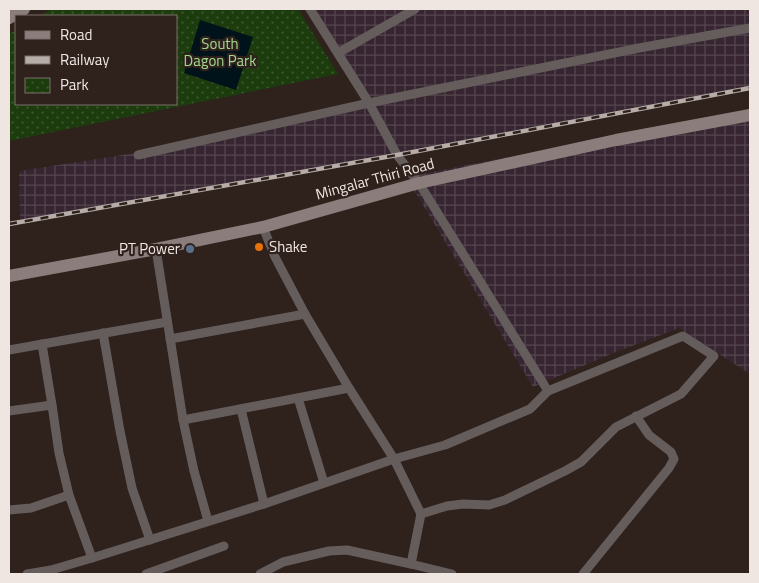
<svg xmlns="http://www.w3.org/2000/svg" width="759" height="583" font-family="'Titillium Web',sans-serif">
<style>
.industrial{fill:url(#industrial-grid)}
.park{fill:url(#park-dots)}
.water{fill:#00131a}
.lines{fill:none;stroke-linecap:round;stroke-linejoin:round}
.street{stroke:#655d5c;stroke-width:9}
.secondary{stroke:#8a7d7b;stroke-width:12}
.rail-casing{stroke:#b6aca8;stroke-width:4.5}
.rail{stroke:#2f211c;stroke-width:2.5;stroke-dasharray:8;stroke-linecap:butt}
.food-dot{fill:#e8710a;stroke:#2f211c;stroke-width:2}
.service-dot{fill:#5c6f8a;stroke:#2f211c;stroke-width:2}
.labels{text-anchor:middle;stroke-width:4.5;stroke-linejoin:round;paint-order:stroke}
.park-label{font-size:15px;fill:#a1d98e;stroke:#2f211c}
.street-label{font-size:15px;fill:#efe6e2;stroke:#2f211c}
.poi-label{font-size:15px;fill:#efe6e2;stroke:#2f211c;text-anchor:start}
</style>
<defs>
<pattern id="industrial-grid" width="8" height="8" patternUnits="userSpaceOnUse" patternTransform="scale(1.25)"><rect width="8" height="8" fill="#372631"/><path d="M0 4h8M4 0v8" fill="none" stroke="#54464f"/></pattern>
<pattern id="park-dots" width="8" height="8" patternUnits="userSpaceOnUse" patternTransform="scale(1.25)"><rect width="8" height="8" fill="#1c3c0e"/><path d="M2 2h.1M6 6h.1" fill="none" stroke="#3d5831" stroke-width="1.8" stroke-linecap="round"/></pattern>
</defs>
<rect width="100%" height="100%" fill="#2f211c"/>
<g class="industrial">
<path d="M 306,9 L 750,9 L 750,87 L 321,168 L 20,222 L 19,171 L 181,146 L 368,103 Z"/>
<path d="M 750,110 L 750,374 L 679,328 L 616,352 L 533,387 L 406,177 Z"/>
</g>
<path class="park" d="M 52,9 L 298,9 L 338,74 L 9,141 L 9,34 L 16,30 L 16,104 L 176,104 L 176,16 L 39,16 Z"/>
<path class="water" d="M 200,20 L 253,37 L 236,90 L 184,73 Z"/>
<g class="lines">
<g class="street">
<path d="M 310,9 L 369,103 L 397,155 L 419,183 L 548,391"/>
<path d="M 338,53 L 415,9"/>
<path d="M 138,155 L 369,103 L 639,48 L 750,28"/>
<path d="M 263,227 L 275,257 L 305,314 L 349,388 L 394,459 L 421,514 L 411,564"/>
<path d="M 156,249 L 183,420 L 194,471 L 208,521"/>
<path d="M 103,333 L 120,431 L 132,488 L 150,540"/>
<path d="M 170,339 L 305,314"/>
<path d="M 42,344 L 52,405 L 59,453 L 69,495 L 92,558"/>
<path d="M 9,350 L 167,322"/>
<path d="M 298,398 L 324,483"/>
<path d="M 241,409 L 264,504"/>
<path d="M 9,411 L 52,405"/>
<path d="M 183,420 L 349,388"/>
<path d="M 9,510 L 31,508 L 69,495"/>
<path d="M 27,574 L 51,570 L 92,558 L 264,504 L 394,459 L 445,445 L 530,409 L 548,391 L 683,336 L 714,356 L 681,394 L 616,427 L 581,462 L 565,471 L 505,500 L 489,505 L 463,504 L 447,506 L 421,514"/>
<path d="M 146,574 L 224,546"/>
<path d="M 260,574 L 283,562 L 329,551 L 347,550 L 411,564 L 452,574"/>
<path d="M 583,574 L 669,468 L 674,459 L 671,452 L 649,435 L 636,416"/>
</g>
<g class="secondary">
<path d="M 9,18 L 24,9"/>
<path d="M 9,276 L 156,249 L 263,227 L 419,183 L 616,140 L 750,115"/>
</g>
<defs>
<path id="rail" d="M 9,224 L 397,155 L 750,88"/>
</defs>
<use href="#rail" class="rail-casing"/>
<use href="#rail" class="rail"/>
</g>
<circle class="food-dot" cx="259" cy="247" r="5"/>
<circle class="service-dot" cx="190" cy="249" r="5"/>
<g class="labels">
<g class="park-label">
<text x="220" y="49">South<tspan x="220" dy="17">Dagon Park</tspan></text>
</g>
<g class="street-label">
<text transform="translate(375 179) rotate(-15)" y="5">Mingalar Thiri Road</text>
</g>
<g class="poi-label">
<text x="269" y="252">Shake</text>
<text x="180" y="254" text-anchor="end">PT Power</text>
</g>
</g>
<rect width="759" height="583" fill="none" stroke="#efe6e2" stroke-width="20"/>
<rect x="15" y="15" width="162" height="90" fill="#2f211c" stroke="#7c706b"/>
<rect x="25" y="31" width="25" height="8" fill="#8a7d7b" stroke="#7c706b"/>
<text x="60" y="40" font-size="15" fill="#efe6e2">Road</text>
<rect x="25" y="56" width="25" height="8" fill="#b6aca8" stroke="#7c706b"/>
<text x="60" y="65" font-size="15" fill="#efe6e2">Railway</text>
<rect x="25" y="78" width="25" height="15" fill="url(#park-dots)" stroke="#7c706b"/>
<text x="60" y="90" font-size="15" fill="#efe6e2">Park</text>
</svg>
